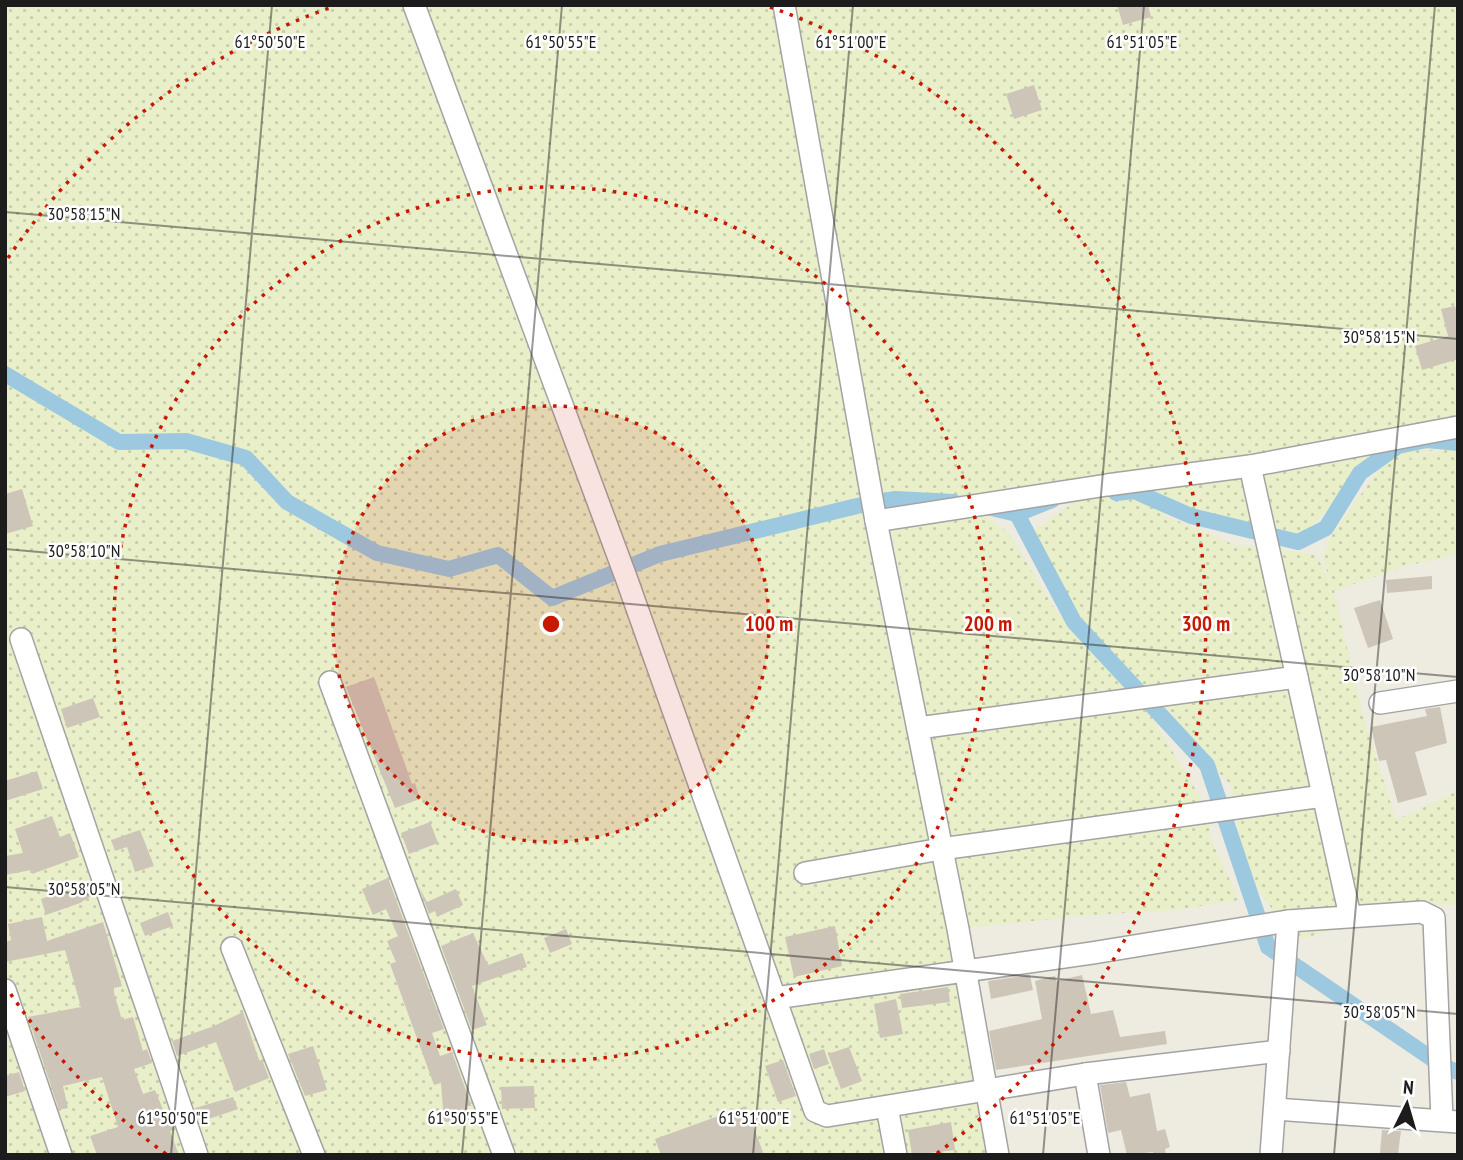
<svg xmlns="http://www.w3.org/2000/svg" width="1463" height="1160" font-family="'PT Sans Narrow',sans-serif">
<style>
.farmland{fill:url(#farmland-dots);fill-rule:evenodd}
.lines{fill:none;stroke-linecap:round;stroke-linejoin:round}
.canal{stroke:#9cc8e0;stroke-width:16}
.building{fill:#cec5b9}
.minor-casing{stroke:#a3a3a3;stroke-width:24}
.minor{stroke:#fff;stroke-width:21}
.ticks{fill:none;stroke:#1c1c1c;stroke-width:2;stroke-opacity:0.45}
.ring{fill:none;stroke:#c71900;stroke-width:3.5;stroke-dasharray:3.5 7}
.ticks-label{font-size:18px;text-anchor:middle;fill:#1c1c1c;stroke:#fff;stroke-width:5;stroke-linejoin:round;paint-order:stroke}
.centre{fill:#c71900;stroke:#fff;stroke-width:3.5}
.ring-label{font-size:21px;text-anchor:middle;font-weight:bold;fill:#c71900;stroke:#fff;stroke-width:5;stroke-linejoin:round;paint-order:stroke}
</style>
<defs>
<pattern id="farmland-dots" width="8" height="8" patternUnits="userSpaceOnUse" patternTransform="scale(1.75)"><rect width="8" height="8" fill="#e8efc9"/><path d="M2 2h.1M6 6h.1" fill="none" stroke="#c6ccac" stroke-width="1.8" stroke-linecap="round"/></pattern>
</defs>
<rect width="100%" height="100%" fill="#eeebe0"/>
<g class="farmland">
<path d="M 5,5 L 784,5 L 994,1155 L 5,1155 Z"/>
<path d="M 790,5 L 1458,5 L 1458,443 L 1396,462 L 1458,447 L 1458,554 L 1406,566 L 1334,591 L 1362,712 L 1396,820 L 1458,791 L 1458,905 L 1434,904 L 1296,940 L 1243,871 L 1232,787 L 1129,680 L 1211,815 L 1209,835 L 1239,900 L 1175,910 L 1092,915 L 965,928 L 888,511 L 967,503 L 1008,532 L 1056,611 L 1121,672 L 1105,655 L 1028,535 L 1083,496 L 883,503 ZM 1381,466 L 1330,538 L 1323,557 L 1331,585 L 1316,554 L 1235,545 L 1159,513 L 1298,542 L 1360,473 Z"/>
</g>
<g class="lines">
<g class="canal">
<path d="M 5,374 L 119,442 L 186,441 L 246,458 L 287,502 L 377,553 L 449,569 L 498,555 L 552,598 L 660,554 L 857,506 L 894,499 L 954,502"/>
<path d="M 1116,493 L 1134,491 L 1191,516 L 1298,542 L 1326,528 L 1360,473 L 1398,446 L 1427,440 L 1458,443"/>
<path d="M 987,507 L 1017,514 L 1052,500"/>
<path d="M 1017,514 L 1074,622 L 1207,765 L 1268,947 L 1444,1067 L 1458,1072"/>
</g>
</g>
<g class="building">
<path d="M 1117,5 L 1148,5 L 1151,17 L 1123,25 Z"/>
<path d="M 1034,85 L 1042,110 L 1014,119 L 1006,94 Z"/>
<path d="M 1455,306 L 1458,317 L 1458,359 L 1422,370 L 1415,346 L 1448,336 L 1441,309 Z"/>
<path d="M 22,489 L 33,526 L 5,534 L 5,494 Z"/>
<path d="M 1432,576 L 1432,589 L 1387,593 L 1386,580 Z"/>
<path d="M 1380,600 L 1393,639 L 1368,648 L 1354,608 Z"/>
<path d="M 374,677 L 412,784 L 415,783 L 420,799 L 395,808 L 346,687 Z"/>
<path d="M 93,698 L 100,717 L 67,728 L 61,709 Z"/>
<path d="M 1440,707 L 1447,743 L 1415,752 L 1427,795 L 1398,803 L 1386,760 L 1379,761 L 1371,727 L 1427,716 L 1425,709 Z"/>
<path d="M 37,771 L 43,789 L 5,801 L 5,781 Z"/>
<path d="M 52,816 L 60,837 L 70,833 L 79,857 L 32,874 L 31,870 L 5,875 L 5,856 L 23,853 L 15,829 Z"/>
<path d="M 430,822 L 438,843 L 409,854 L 401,833 Z"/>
<path d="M 140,830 L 154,866 L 135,872 L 127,847 L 115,851 L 111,840 Z"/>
<path d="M 388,878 L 444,1029 L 432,1033 L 440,1056 L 452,1052 L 471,1104 L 471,1106 L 467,1106 L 469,1120 L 444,1122 L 441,1083 L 434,1085 L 390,964 L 396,962 L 387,941 L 398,936 L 386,909 L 373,915 L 362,889 Z"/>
<path d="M 88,883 L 93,895 L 80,903 L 46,915 L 41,899 L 65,891 L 66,893 Z"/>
<path d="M 419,887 L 427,902 L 456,889 L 463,905 L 437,917 L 435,911 L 429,914 Z"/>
<path d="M 168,912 L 173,926 L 145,936 L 140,923 Z"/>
<path d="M 42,917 L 47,941 L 103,922 L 122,986 L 114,988 L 114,993 L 122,1020 L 133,1017 L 143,1051 L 147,1049 L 152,1063 L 134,1069 L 143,1094 L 155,1090 L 166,1117 L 170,1116 L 175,1130 L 170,1131 L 179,1155 L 97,1155 L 90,1136 L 118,1127 L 102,1077 L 63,1086 L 68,1108 L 59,1110 L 28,1017 L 81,1007 L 65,950 L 5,962 L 5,942 L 11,940 L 8,924 Z"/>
<path d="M 835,926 L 842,966 L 794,977 L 785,937 Z"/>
<path d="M 566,929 L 572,944 L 550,953 L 544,938 Z"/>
<path d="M 473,933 L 488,965 L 522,953 L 527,967 L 472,986 L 487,1025 L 472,1030 L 441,946 Z"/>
<path d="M 1030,975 L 1033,990 L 991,999 L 988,981 Z"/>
<path d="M 1082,975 L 1091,1014 L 1113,1010 L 1120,1037 L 1165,1031 L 1167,1044 L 996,1070 L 989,1031 L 1042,1019 L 1035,981 L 1055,976 L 1056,981 Z"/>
<path d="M 948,987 L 950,1002 L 902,1008 L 900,994 Z"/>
<path d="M 896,999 L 903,1034 L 880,1038 L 874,1004 Z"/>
<path d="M 243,1012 L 259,1060 L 263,1062 L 269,1078 L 235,1092 L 216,1042 L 177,1056 L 172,1041 L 214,1026 Z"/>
<path d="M 313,1046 L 327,1090 L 305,1096 L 288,1054 Z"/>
<path d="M 849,1047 L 862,1081 L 841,1089 L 828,1054 Z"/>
<path d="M 824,1049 L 829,1064 L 814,1069 L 809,1054 Z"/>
<path d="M 783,1060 L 796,1096 L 778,1102 L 765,1066 Z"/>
<path d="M 19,1072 L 25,1091 L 5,1097 L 5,1076 Z"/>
<path d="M 1126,1082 L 1130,1097 L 1150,1093 L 1157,1131 L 1165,1129 L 1170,1147 L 1165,1149 L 1166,1155 L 1153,1155 L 1153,1152 L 1127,1155 L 1121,1130 L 1108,1133 L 1100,1085 Z"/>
<path d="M 534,1086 L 535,1108 L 502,1109 L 501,1087 Z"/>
<path d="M 233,1097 L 238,1109 L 200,1122 L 195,1108 Z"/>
<path d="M 746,1106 L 764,1155 L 661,1155 L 655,1139 Z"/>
<path d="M 951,1122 L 955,1150 L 912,1155 L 908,1130 Z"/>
<path d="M 1382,1130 L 1401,1131 L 1398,1154 L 1380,1153 Z"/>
</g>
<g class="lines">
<defs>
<g id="minor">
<path d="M 414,5 L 627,580 L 815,1111 L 827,1116 L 1085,1074 L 1279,1051"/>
<path d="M 784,5 L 876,521 L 958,929 L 998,1155"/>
<path d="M 1250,466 L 1350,916"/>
<path d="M 876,521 L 1107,485 L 1250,466 L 1458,427"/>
<path d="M 21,639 L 197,1155"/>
<path d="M 330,682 L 504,1155"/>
<path d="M 1380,703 L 1458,691"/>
<path d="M 918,728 L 1297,677"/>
<path d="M 805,873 L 941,849 L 1323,796"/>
<path d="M 232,948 L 314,1155"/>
<path d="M 5,990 L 61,1155"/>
<path d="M 775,998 L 1092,953 L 1288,921 L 1422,912 L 1434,918 L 1442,1120"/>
<path d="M 1085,1074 L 1099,1155"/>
<path d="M 887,1107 L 896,1155"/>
<path d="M 1275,1109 L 1458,1122"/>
<path d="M 1271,1155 L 1288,921"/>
</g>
</defs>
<use href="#minor" class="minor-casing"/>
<use href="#minor" class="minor"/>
</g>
<path class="ticks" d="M 5,212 L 1458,339M 5,549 L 1458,677M 5,887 L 1458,1014M 171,1155 L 272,5M 462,1155 L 562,5M 753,1155 L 853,5M 1043,1155 L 1144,5M 1334,1155 L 1435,5"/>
<circle cx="551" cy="624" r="218" fill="#c71900" fill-opacity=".12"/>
<g class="ring">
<circle cx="551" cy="624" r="218"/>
<circle cx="551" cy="624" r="437"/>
<path d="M166 1154A655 655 0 0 1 8 990M8 258A655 655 0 0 1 332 7M770 7A655 655 0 0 1 936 1154"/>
</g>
<g class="ticks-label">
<text x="270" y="48">61°50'50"E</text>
<text x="561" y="48">61°50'55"E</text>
<text x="851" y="48">61°51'00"E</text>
<text x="1142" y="48">61°51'05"E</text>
<text x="84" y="220">30°58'15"N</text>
<text x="1379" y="343">30°58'15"N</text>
<text x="84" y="557">30°58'10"N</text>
<text x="1379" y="681">30°58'10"N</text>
<text x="84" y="895">30°58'05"N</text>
<text x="1379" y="1018">30°58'05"N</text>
<text x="173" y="1124">61°50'50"E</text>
<text x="463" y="1124">61°50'55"E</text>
<text x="754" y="1124">61°51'00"E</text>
<text x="1045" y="1124">61°51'05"E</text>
</g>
<circle cx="551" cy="624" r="10" class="centre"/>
<g class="ring-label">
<text x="769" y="631">100 m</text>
<text x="988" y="631">200 m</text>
<text x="1206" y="631">300 m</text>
</g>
<rect width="1463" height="1160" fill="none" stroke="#1c1c1c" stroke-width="14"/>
<g transform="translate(1407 1104) rotate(5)" stroke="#ffffff" stroke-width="5" paint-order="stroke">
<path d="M0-5L12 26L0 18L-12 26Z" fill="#1c1c1c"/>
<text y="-10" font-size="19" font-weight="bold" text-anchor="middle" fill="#1c1c1c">N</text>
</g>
</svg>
